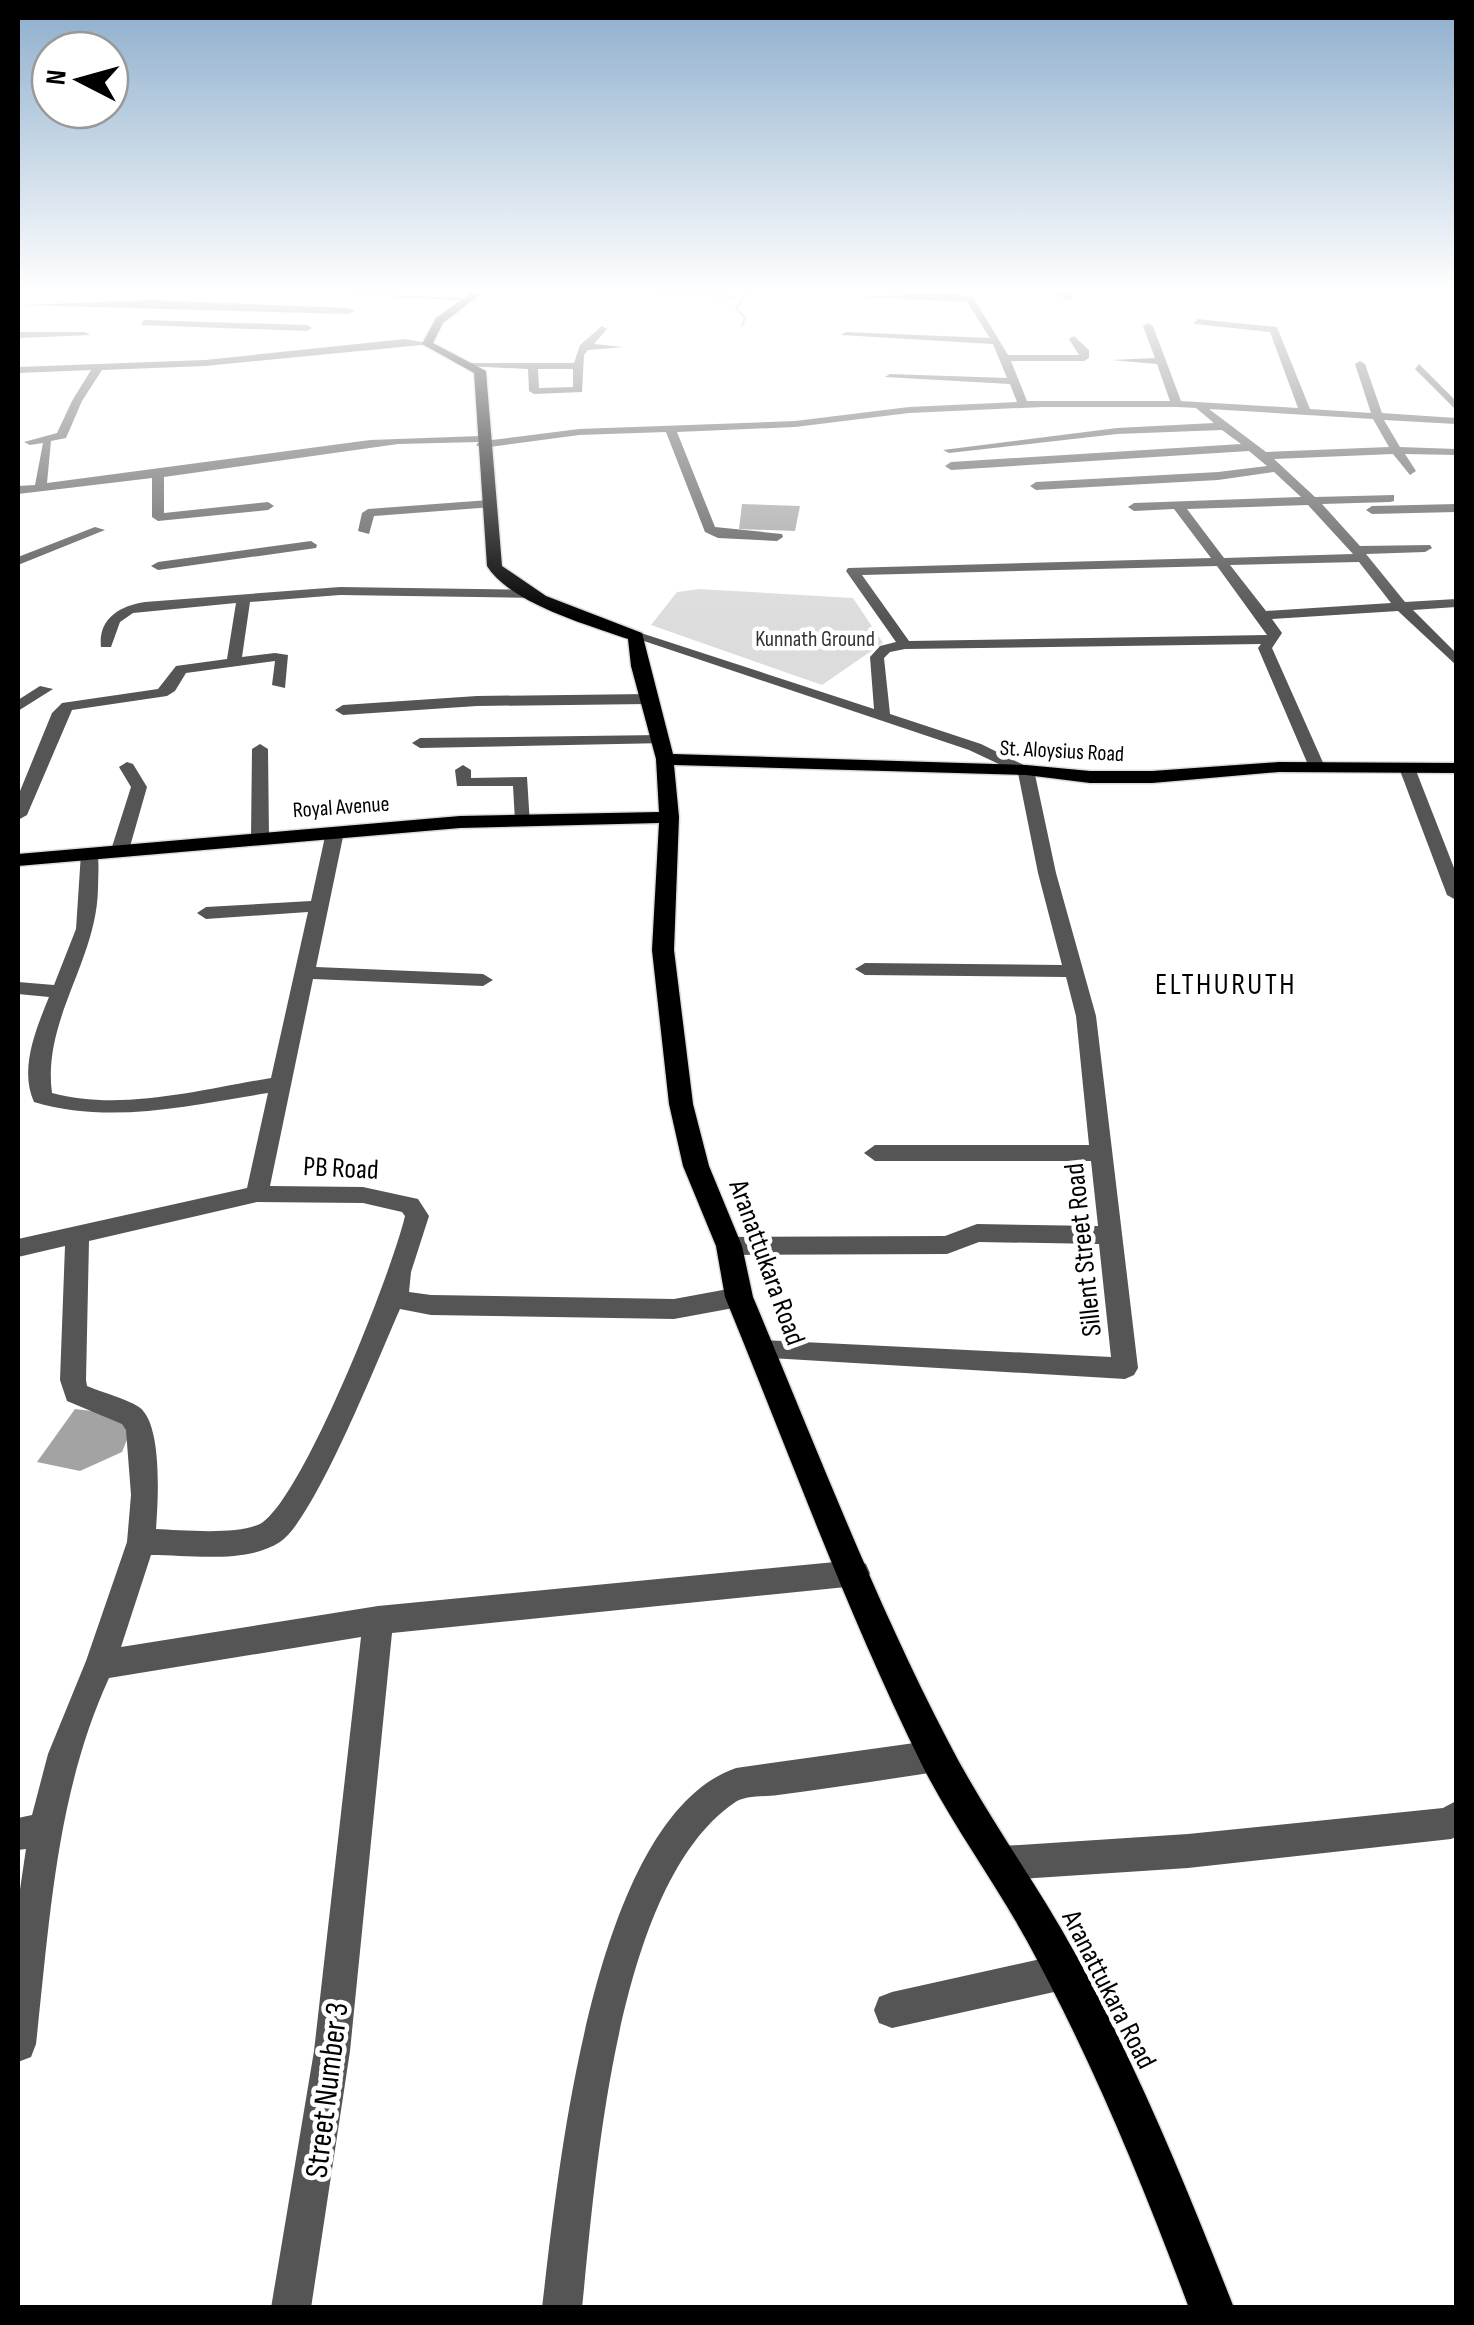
<svg xmlns="http://www.w3.org/2000/svg" width="1474" height="2325" font-family="'Sofia Sans Condensed',sans-serif">
<style>
.green{fill:#dcdcdc}
.water{fill:#a3a3a3}
.lines{fill:none;stroke-linecap:round;stroke-linejoin:round}
.stream{stroke:#a3a3a3;stroke-width:2.5}
.major-casing{stroke:#dbdbdb;stroke-width:3}
.minor{fill:#555;fill-rule:evenodd}
.major{fill:#000;fill-rule:evenodd}
.labels{text-anchor:middle;stroke-width:9;stroke-linejoin:round;paint-order:stroke}
.far-park-label{font-size:22px;fill:#333;stroke:#fff}
.far-street-label{font-size:22px;fill:#000;stroke:#fff}
.street-label{font-size:28px;fill:#000;stroke:#fff}
.neighbourhood-label{font-size:30px;letter-spacing:2.5px;fill:#000;stroke:#fff}
.near-street-label{font-size:32px;fill:#000;stroke:#fff}
</style>
<rect width="100%" height="100%" fill="#fff"/>
<path class="green" d="M 700,589 L 853,598 L 883,643 L 822,685 L 651,625 L 677,592 Z"/>
<g class="water">
<path d="M 742,504 L 800,506 L 795,531 L 739,529 Z"/>
<path d="M 75,1409 L 108,1413 L 133,1425 L 122,1452 L 80,1471 L 37,1462 Z"/>
</g>
<g class="lines">
<g class="stream">
<path d="M 653,293 L 744,297"/>
<path d="M 742,326 L 745,317 L 736,309 L 747,293"/>
</g>
<defs>
<path id="major" d="M 471,293 L 482,293 L 443,323 L 433,343 L 486,371 L 502,566 L 546,596 L 642,633 L 673,754 L 1026,765 L 1090,771 L 1152,771 L 1279,762 L 1456,763 L 1456,773 L 1279,772 L 1152,783 L 1090,783 L 1026,775 L 674,765 L 679,817 L 674,950 L 693,1104 L 709,1166 L 742,1246 L 753,1297 C 816,1446 873,1597 948,1741 C 986,1815 1036,1882 1076,1955 C 1138,2068 1187,2188 1234,2308 L 1189,2308 C 1142,2182 1091,2058 1027,1941 C 994,1881 953,1826 922,1765 C 847,1613 789,1453 725,1297 L 716,1246 L 683,1166 L 669,1104 L 652,950 L 659,823 L 460,828 L 18,866 L 18,854 L 460,816 L 659,812 L 656,759 L 631,666 L 628,639 C 588,625 510,603 487,566 L 474,373 L 422,344 L 436,318 Z"/>
</defs>
<use href="#major" class="major-casing"/>
<g class="minor">
<path d="M 325,293 L 477,298 L 472,301 Z"/>
<path d="M 942,293 L 973,297 L 1008,355 L 1079,355 L 1069,339 L 1074,336 L 1089,350 L 1089,358 L 1084,361 L 1011,361 L 1027,401 L 1170,401 L 1157,364 L 1112,360 L 1155,358 L 1143,326 L 1148,323 L 1153,326 L 1181,401 L 1298,408 L 1270,332 L 1194,324 L 1197,319 L 1277,327 L 1310,409 L 1371,413 L 1355,364 L 1360,361 L 1365,364 L 1382,413 L 1456,418 L 1456,424 L 1384,420 L 1400,447 L 1456,449 L 1456,455 L 1405,454 L 1416,471 L 1410,475 L 1393,454 L 1274,459 L 1315,497 L 1394,495 L 1394,501 L 1390,502 L 1322,504 L 1360,546 L 1430,545 L 1432,548 L 1425,552 L 1366,554 L 1405,602 L 1456,599 L 1456,607 L 1413,610 L 1456,653 L 1456,665 L 1398,611 L 1272,619 L 1282,633 L 1272,648 L 1325,767 L 1323,770 L 1309,767 L 1258,648 L 1261,644 L 905,649 L 890,652 L 884,658 L 890,714 L 981,744 L 1034,770 L 1056,873 L 1096,1016 L 1138,1368 L 1134,1375 L 1125,1379 L 753,1357 L 749,1350 L 753,1343 L 762,1340 L 1111,1357 L 1099,1244 L 979,1242 L 947,1254 L 729,1255 L 721,1252 L 717,1246 L 721,1240 L 729,1237 L 945,1236 L 977,1224 L 1098,1226 L 1091,1161 L 875,1161 L 864,1153 L 875,1145 L 1089,1145 L 1076,1016 L 1066,977 L 865,975 L 855,969 L 865,963 L 1062,965 L 1038,873 L 1018,773 L 969,750 L 629,636 L 641,633 L 874,709 L 870,657 L 880,646 L 896,642 L 846,571 L 848,568 L 1211,558 L 1174,509 L 1134,511 L 1128,507 L 1134,503 L 1301,497 L 1274,472 L 1218,480 L 1036,490 L 1030,486 L 1036,482 L 1218,472 L 1267,466 L 1249,451 L 951,470 L 945,466 L 951,462 L 1241,444 L 1222,430 L 1117,434 L 949,453 L 943,450 L 1117,428 L 1214,423 L 1196,408 L 1177,407 L 1043,407 L 909,413 L 795,427 L 677,432 L 715,527 L 782,534 L 783,537 L 777,541 L 718,538 L 705,532 L 666,432 L 579,435 L 482,448 L 476,445 L 479,442 L 398,444 L 164,477 L 164,513 L 268,502 L 274,506 L 268,510 L 158,521 L 152,517 L 152,478 L 18,494 L 18,486 L 35,485 L 43,443 L 30,445 L 24,442 L 57,433 L 72,401 L 91,370 L 18,373 L 18,367 L 205,360 L 405,339 L 432,344 L 205,366 L 102,370 L 82,401 L 66,438 L 51,441 L 47,483 L 370,440 L 480,436 L 484,441 L 579,429 L 795,421 L 909,407 L 1017,402 L 1010,384 L 885,377 L 890,374 L 1007,378 L 993,344 L 841,335 L 846,332 L 990,338 L 967,302 L 858,297 ZM 1209,409 L 1373,419 L 1389,447 L 1266,452 ZM 1308,505 L 1353,554 L 1224,558 L 1187,509 ZM 1359,562 L 1391,603 L 1266,611 L 1230,565 ZM 1217,566 L 1267,635 L 909,641 L 862,575 Z"/>
<path d="M 1057,293 L 1067,293 L 1073,298 L 1065,300 Z"/>
<path d="M 152,300 L 349,308 L 354,311 L 349,314 L 22,305 Z"/>
<path d="M 144,320 L 307,325 L 312,328 L 307,331 L 141,325 Z"/>
<path d="M 602,326 L 607,329 L 594,344 L 623,347 L 588,350 L 584,355 L 582,392 L 534,394 L 529,391 L 528,369 L 466,366 L 471,363 L 574,363 L 580,345 ZM 538,369 L 573,369 L 573,387 L 539,388 Z"/>
<path d="M 18,332 L 85,332 L 90,335 L 18,338 Z"/>
<path d="M 1419,364 L 1456,401 L 1456,410 L 1415,369 Z"/>
<path d="M 489,500 L 495,504 L 493,507 L 374,516 L 369,534 L 358,531 L 362,513 L 368,509 Z"/>
<path d="M 1456,504 L 1456,512 L 1372,514 L 1366,510 L 1372,506 Z"/>
<path d="M 95,527 L 105,530 L 18,565 L 18,557 Z"/>
<path d="M 311,541 L 317,545 L 316,548 L 158,570 L 151,566 L 158,562 Z"/>
<path d="M 340,587 L 535,590 L 542,594 L 535,598 L 340,595 L 250,602 L 242,657 L 275,653 L 288,655 L 285,688 L 272,685 L 275,661 L 186,673 L 175,691 L 167,696 L 72,710 L 27,815 L 18,820 L 18,796 L 52,713 L 62,703 L 158,689 L 176,666 L 227,659 L 236,603 L 133,613 L 120,622 L 111,647 L 101,647 C 98,619 119,606 145,602 Z"/>
<path d="M 40,686 L 53,689 L 18,711 L 18,700 Z"/>
<path d="M 477,696 L 648,694 L 656,699 L 648,704 L 477,706 L 343,715 L 335,710 L 343,705 Z"/>
<path d="M 660,735 L 668,740 L 666,743 L 420,748 L 412,743 L 420,738 Z"/>
<path d="M 260,744 L 268,749 L 269,837 L 260,842 L 251,837 L 252,749 Z"/>
<path d="M 127,762 L 133,764 L 147,787 L 129,850 L 120,855 L 111,850 L 131,787 L 119,767 Z"/>
<path d="M 1407,763 L 1415,768 L 1456,873 L 1456,900 L 1447,895 L 1399,768 Z"/>
<path d="M 463,765 L 471,770 L 471,778 L 527,777 L 530,825 L 518,825 L 515,821 L 513,786 L 457,786 L 455,770 Z"/>
<path d="M 335,827 L 344,832 L 316,967 L 483,974 L 493,980 L 483,986 L 313,979 L 270,1186 L 363,1187 L 418,1199 L 429,1216 L 411,1272 L 409,1292 L 431,1295 L 674,1299 L 739,1287 L 748,1290 L 751,1297 L 748,1304 L 739,1307 L 674,1319 L 431,1315 L 400,1309 C 380,1354 315,1519 280,1542 C 246,1564 190,1555 151,1555 L 121,1647 L 378,1606 L 856,1560 L 866,1564 L 870,1573 L 866,1582 L 856,1586 L 392,1633 L 350,2051 L 311,2308 L 271,2308 L 314,2051 L 361,1637 L 109,1678 C 56,1794 50,1919 36,2044 L 31,2057 L 18,2062 L 18,1903 L 26,1849 L 18,1850 L 18,1818 L 32,1815 L 48,1754 L 86,1661 L 127,1542 L 131,1495 L 126,1430 L 122,1424 L 67,1401 L 60,1380 L 65,1246 L 18,1257 L 18,1239 L 247,1188 L 268,1093 C 190,1105 112,1125 34,1102 C 19,1069 36,1029 49,997 L 18,994 L 18,982 L 54,985 L 76,929 L 81,853 L 90,848 L 96,849 C 100,861 98,875 98,888 C 97,961 42,1020 52,1093 C 121,1112 203,1089 271,1078 L 308,912 L 206,919 L 197,913 L 206,907 L 311,901 L 326,832 ZM 257,1202 L 363,1203 L 402,1212 L 405,1216 C 392,1272 305,1492 263,1522 C 243,1536 181,1530 156,1529 C 158,1502 163,1424 139,1407 C 125,1398 103,1393 87,1386 L 86,1380 L 89,1241 Z"/>
<path d="M 936,1740 L 947,1745 L 952,1756 L 947,1767 L 936,1772 C 883,1780 831,1788 778,1795 C 764,1797 745,1795 734,1803 C 615,1885 596,2173 582,2308 L 542,2308 C 558,2175 591,1818 736,1768 Z"/>
<path d="M 1456,1801 L 1456,1837 L 1451,1839 L 1188,1868 L 1003,1880 L 991,1875 L 986,1863 L 991,1851 L 1003,1846 L 1188,1834 L 1443,1808 Z"/>
<path d="M 1063,1954 L 1075,1960 L 1081,1972 L 1075,1984 L 1063,1990 L 892,2028 L 879,2023 L 874,2010 L 879,1997 L 892,1992 Z"/>
</g>
<use href="#major" class="major"/>
</g>
<linearGradient id="sky" x2="0" y2="1"><stop stop-color="#8cadcc"/><stop offset="0.47" stop-color="#fff"/><stop offset="1" stop-color="#fff" stop-opacity="0"/></linearGradient>
<rect width="1474" height="618" fill="url(#sky)"/>
<g class="labels">
<g class="far-park-label">
<text x="815" y="646">Kunnath Ground</text>
</g>
<g class="far-street-label">
<text transform="translate(1062 750) rotate(3)" y="8">St. Aloysius Road</text>
<text transform="translate(341 806) rotate(-4)" y="8">Royal Avenue</text>
</g>
<g class="street-label">
<text transform="translate(341 1167) rotate(3)" y="10">PB Road</text>
<text transform="translate(1082 1250) rotate(-96)" y="10">Sillent Street Road</text>
<text transform="translate(768 1262) rotate(70)" y="10">Aranattukara Road</text>
<text transform="translate(1110 1989) rotate(63)" y="10">Aranattukara Road</text>
</g>
<g class="neighbourhood-label">
<text x="1226" y="994">ELTHURUTH</text>
</g>
<g class="near-street-label">
<text transform="translate(326 2090) rotate(-83)" y="11">Street Number 3</text>
</g>
</g>
<rect width="1474" height="2325" fill="none" stroke="#000000" stroke-width="40"/>
<g transform="translate(80 80) rotate(276)"><circle r="48" fill="#ffffff" stroke="#999999" stroke-width="2.5"/>
<path d="M0-8L18 38L0 25L-18 38Z" fill="#000000"/>
<text y="-15" font-size="28" font-weight="bold" text-anchor="middle" fill="#000000">N</text>
</g>
</svg>
